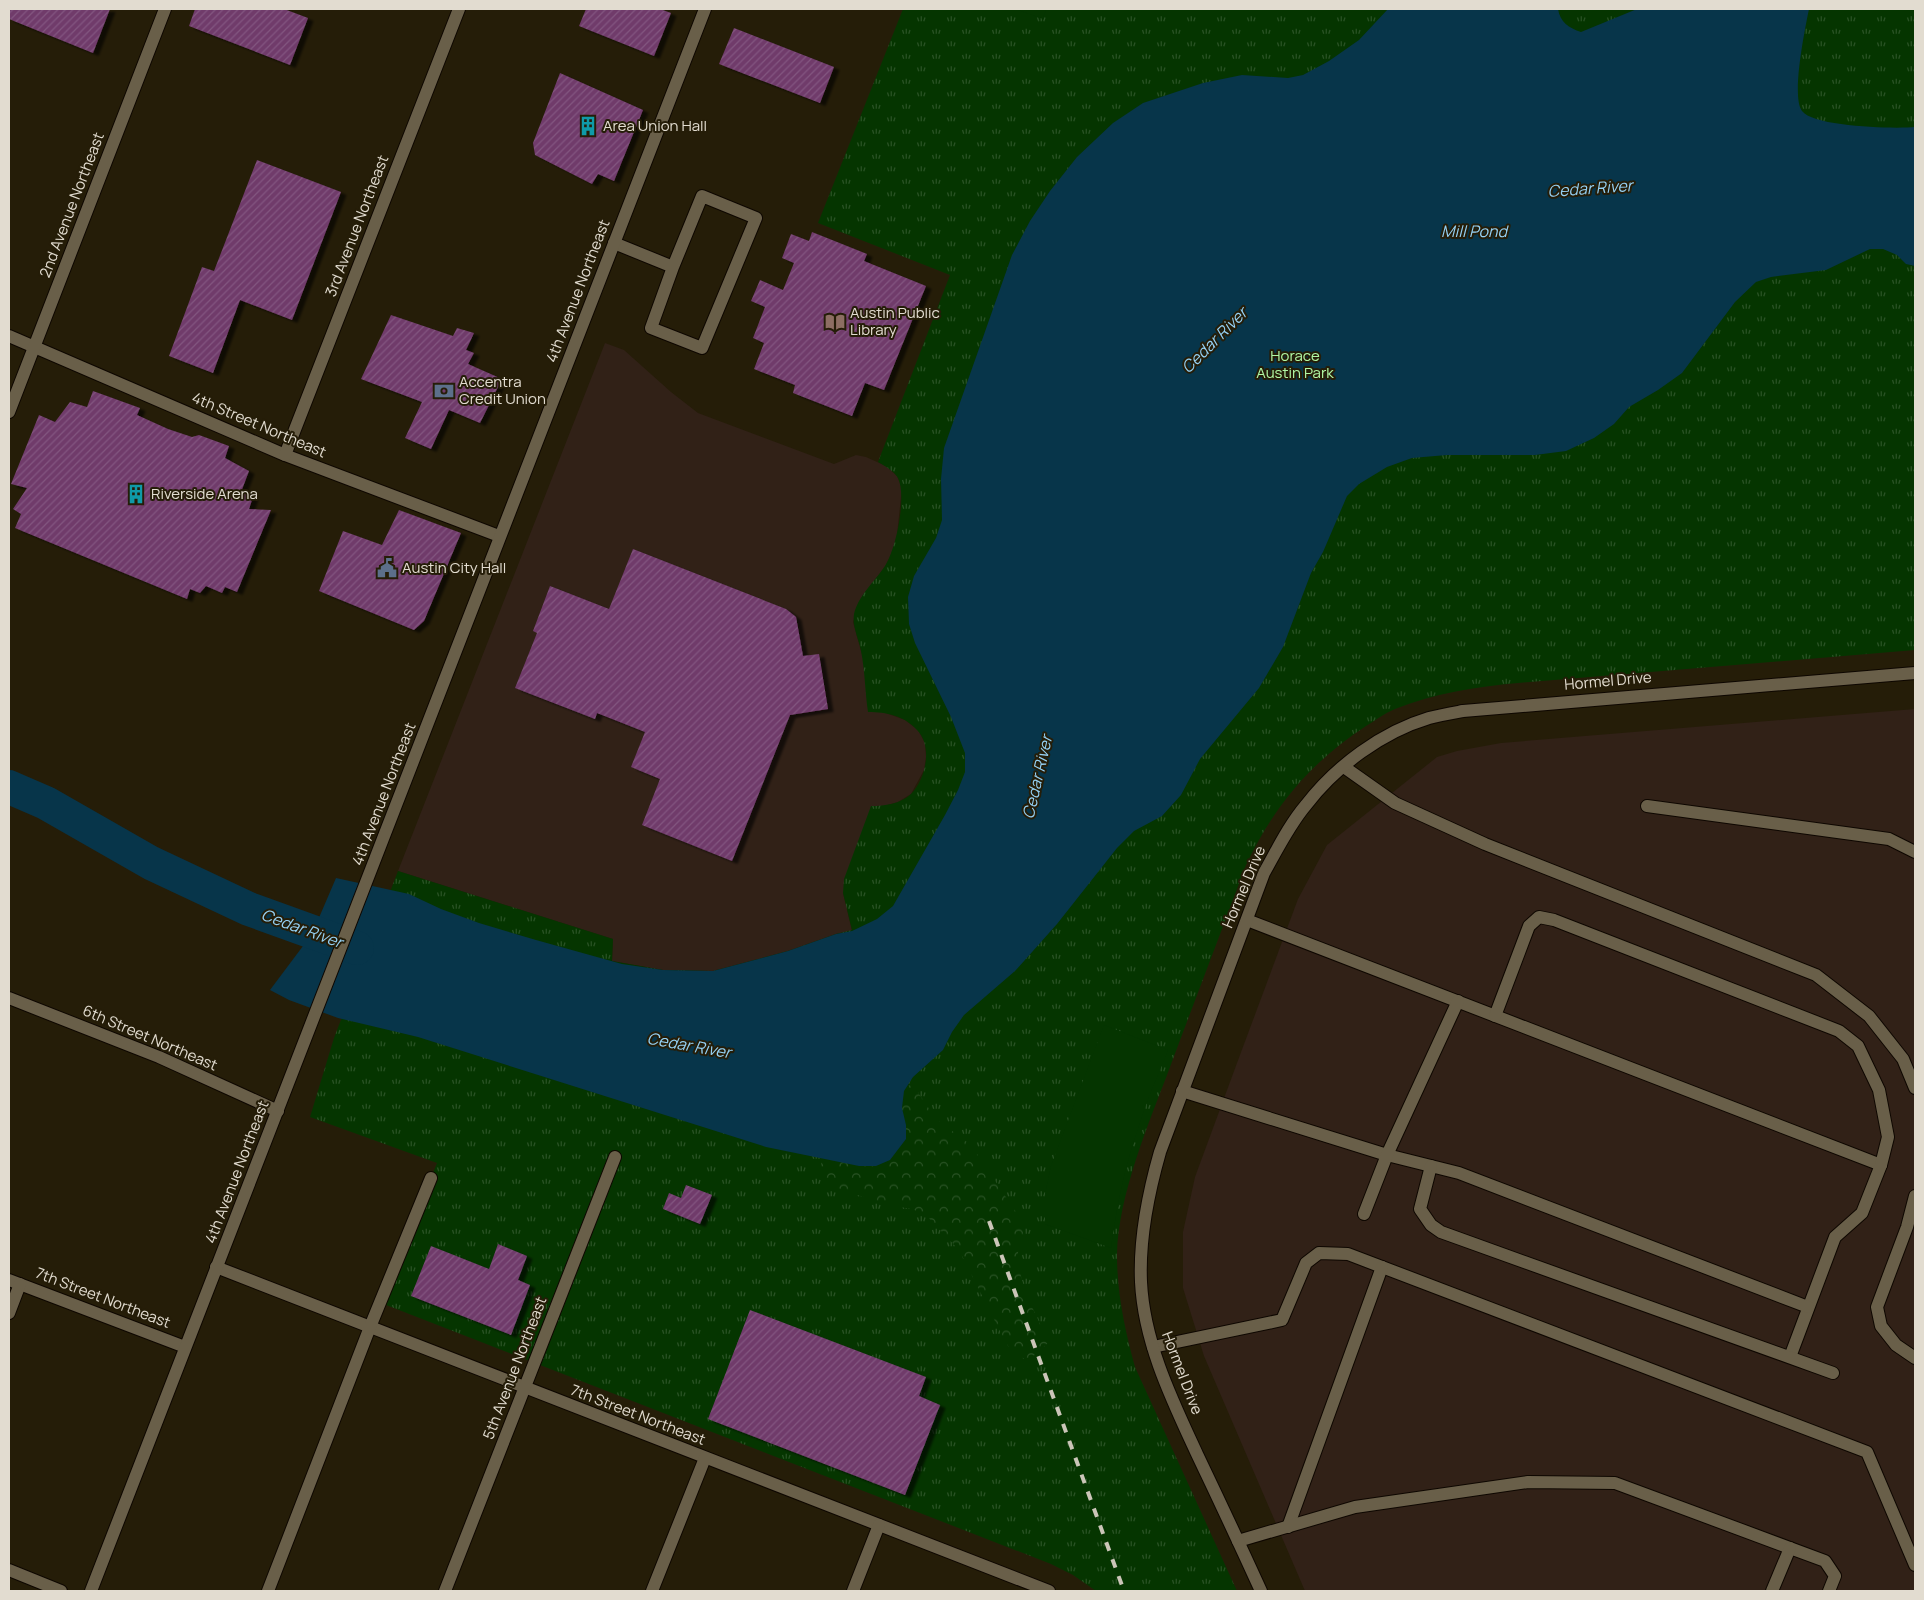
<svg xmlns="http://www.w3.org/2000/svg" width="1924" height="1600" font-family="Manrope,sans-serif">
<style>
.industrial{fill:#312117}
.grass{fill:url(#grass-tufts)}
.forest{fill:url(#forest-crowns)}
.pitch{fill:#053500}
.water{fill:#07354a}
.lines{fill:none;stroke-linecap:round;stroke-linejoin:round}
.river{stroke:#07354a;stroke-width:34}
.building{fill:url(#building-hatch);filter:url(#shadow)}
.minor-casing{stroke:#0e0700;stroke-width:14}
.minor{stroke:#695f49;stroke-width:12}
.rail{stroke:#cbc5b8;stroke-width:4;stroke-dasharray:9 9;stroke-linecap:butt}
.labels{text-anchor:middle;stroke-width:4;stroke-linejoin:round;paint-order:stroke}
.poi-label{font-size:15px;fill:#e2dcd0;stroke:#251d08;text-anchor:start}
.street-label{font-size:15px;fill:#e2dcd0;stroke:#251d08}
.park-label{font-size:15px;fill:#b1f8a6;stroke:#251d08}
.water-label{font-size:16px;font-style:italic;fill:#95d1f4;stroke:#251d08}
</style>
<defs>
<pattern id="grass-tufts" width="24" height="20" patternUnits="userSpaceOnUse" patternTransform="scale(1.25)"><rect width="24" height="20" fill="#053500"/><path d="M3 7l-1-3M5 7V3M7 7l1-3M15 17l-1-3M17 17v-4M19 17l1-3" fill="none" stroke="#295224"/></pattern>
<pattern id="forest-crowns" width="20" height="18" patternUnits="userSpaceOnUse" patternTransform="scale(1.25)"><rect width="20" height="18" fill="#053500"/><path d="M2 6a3 3 0 1 1 6 0M12 15a3 3 0 1 1 6 0" fill="none" stroke="#295224"/></pattern>
<pattern id="building-hatch" width="6" height="6" patternUnits="userSpaceOnUse" patternTransform="scale(1.25)"><rect width="6" height="6" fill="#6f3a6b"/><path d="M-1 1l2-2M0 6l6-6M5 7l2-2" fill="none" stroke="#83567f"/></pattern>
<filter id="shadow"><feDropShadow dx="5.5" dy="3" stdDeviation="1" flood-color="#0009"/></filter>
</defs>
<rect width="100%" height="100%" fill="#251d08"/>
<g class="industrial">
<path d="M 605,343 L 624,350 L 671,392 L 698,413 L 834,464 L 856,455 L 866,457 L 886,466 L 897,476 L 902,488 L 897,535 L 893,550 L 886,565 L 859,602 L 853,622 L 861,651 L 883,712 L 905,720 L 918,730 L 925,743 L 926,757 L 924,770 L 911,794 L 898,802 L 884,806 L 843,893 L 852,931 L 836,934 L 788,951 L 713,971 L 663,970 L 612,961 L 613,939 L 398,871 Z"/>
<path d="M 1915,709 L 1915,1591 L 1305,1591 L 1204,1356 L 1183,1288 L 1183,1232 L 1195,1177 L 1237,1063 L 1298,899 L 1327,845 L 1437,757 L 1457,751 L 1501,743 Z"/>
</g>
<path class="grass" d="M 903,9 L 1915,9 L 1915,650 L 1518,683 C 1476,687 1435,693 1395,709 C 1385,713 1376,720 1366,726 C 1311,762 1274,806 1246,865 C 1221,932 1195,1000 1170,1067 C 1149,1123 1118,1195 1117,1255 C 1117,1294 1125,1330 1135,1367 L 1237,1591 L 1096,1591 L 1073,1575 L 1051,1564 L 381,1303 L 437,1163 L 310,1117 L 334,1038 L 398,871 L 613,939 L 612,961 L 663,970 L 713,971 L 788,951 L 836,934 L 852,930 L 843,893 L 844,879 L 871,806 C 885,806 900,804 911,794 C 926,779 933,746 917,730 C 905,716 886,712 868,712 C 865,692 865,671 861,651 C 859,639 852,627 854,614 C 858,596 875,581 885,566 C 896,549 907,497 898,478 C 894,471 885,466 878,462 L 950,275 L 818,223 Z"/>
<path class="forest" d="M 913,1085 L 936,1119 L 971,1145 L 1024,1224 C 1024,1227 1026,1232 1025,1235 C 1023,1242 1018,1245 1018,1253 C 1018,1285 1036,1314 1049,1342 L 1028,1361 L 1012,1352 L 1005,1341 L 959,1250 L 926,1215 L 912,1209 L 894,1206 L 844,1191 L 821,1179 L 820,1167 L 829,1142 L 890,1088 Z"/>
<g class="pitch">
<path d="M 1015,9 L 1046,9 L 1043,19 Z"/>
<path d="M 1104,1025 L 1168,1050 C 1160,1071 1150,1092 1143,1114 C 1127,1157 1117,1202 1111,1248 L 1045,1224 L 1045,1194 L 1051,1166 Z"/>
</g>
<path class="water" d="M 1388,9 L 1558,9 C 1560,22 1569,28 1581,32 L 1637,9 L 1809,9 C 1805,29 1791,96 1802,111 C 1814,127 1895,129 1915,127 L 1915,266 L 1906,264 L 1897,255 L 1883,249 L 1870,249 L 1826,270 L 1771,277 L 1756,282 L 1735,302 L 1682,373 L 1658,390 L 1629,407 L 1614,424 L 1594,438 L 1566,451 L 1535,455 L 1447,455 L 1412,458 L 1387,467 L 1359,484 L 1347,496 L 1323,552 L 1311,573 L 1283,647 L 1259,688 L 1200,759 L 1181,795 L 1162,816 L 1134,831 L 1117,848 L 1057,924 L 1015,971 L 964,1015 L 952,1032 L 943,1050 L 913,1077 L 904,1091 L 902,1108 L 906,1125 L 906,1139 L 890,1160 L 876,1166 L 859,1166 L 766,1147 L 418,1037 L 338,1018 L 289,1000 L 270,990 L 312,934 L 336,878 L 409,894 L 441,909 L 479,923 L 536,940 L 622,964 L 663,970 L 713,971 L 788,951 L 836,934 L 852,931 L 877,919 L 893,906 L 945,815 L 958,790 L 965,772 L 965,753 L 951,717 L 915,643 L 909,624 L 908,597 L 914,576 L 936,538 L 942,520 L 941,479 L 944,448 L 1012,255 L 1030,221 L 1050,191 L 1077,157 L 1113,123 L 1143,103 L 1203,83 L 1242,75 L 1288,78 L 1303,75 L 1329,61 L 1359,40 Z"/>
<g class="lines">
<path class="river" d="M 9,787 L 46,803 L 151,863 L 249,909 L 357,948"/>
</g>
<g class="building">
<path d="M 9,9 L 110,9 L 93,53 L 9,19 Z"/>
<path d="M 195,9 L 284,9 L 308,18 L 290,65 L 189,26 Z"/>
<path d="M 586,9 L 660,9 L 671,13 L 654,56 L 579,26 Z"/>
<path d="M 734,28 L 834,67 L 820,103 L 719,64 Z"/>
<path d="M 560,73 L 643,110 L 614,181 L 598,174 L 592,184 L 535,155 L 533,143 Z"/>
<path d="M 257,160 L 341,192 L 292,320 L 240,300 L 213,373 L 169,356 L 202,267 L 214,271 Z"/>
<path d="M 812,232 L 867,254 L 864,261 L 926,286 L 884,390 L 865,383 L 852,416 L 793,393 L 795,385 L 754,369 L 764,343 L 753,338 L 765,307 L 751,301 L 760,280 L 783,290 L 794,263 L 782,258 L 791,234 L 809,241 Z"/>
<path d="M 391,315 L 453,336 L 457,328 L 474,333 L 466,350 L 474,353 L 468,364 L 502,379 L 480,423 L 449,410 L 431,449 L 405,438 L 422,402 L 361,379 Z"/>
<path d="M 93,391 L 140,408 L 137,415 L 168,429 L 192,437 L 199,435 L 229,446 L 225,458 L 249,471 L 241,492 L 253,497 L 249,509 L 271,510 L 237,592 L 225,587 L 222,593 L 206,586 L 200,593 L 190,589 L 187,599 L 15,528 L 21,514 L 13,509 L 27,488 L 11,484 L 39,415 L 55,422 L 70,402 L 87,407 Z"/>
<path d="M 399,510 L 461,533 L 424,621 L 414,630 L 319,591 L 343,531 L 382,545 Z"/>
<path d="M 633,549 L 786,609 L 796,617 L 803,656 L 819,654 L 828,709 L 790,715 L 732,861 L 642,825 L 660,779 L 631,767 L 645,732 L 597,713 L 595,719 L 515,688 L 537,633 L 533,631 L 550,586 L 609,609 Z"/>
<path d="M 686,1185 L 712,1195 L 700,1224 L 663,1209 L 669,1193 L 681,1198 Z"/>
<path d="M 498,1244 L 527,1256 L 518,1280 L 530,1285 L 511,1335 L 411,1296 L 431,1246 L 489,1269 Z"/>
<path d="M 750,1310 L 926,1377 L 919,1396 L 940,1405 L 905,1495 L 708,1419 Z"/>
</g>
<g class="lines">
<defs>
<g id="minor">
<path d="M 614,243 L 673,267 L 651,328 L 702,348 L 756,218 L 702,196 L 673,267"/>
<path d="M 9,336 L 285,455 L 499,536"/>
<path d="M 9,412 L 165,9"/>
<path d="M 285,455 L 459,9"/>
<path d="M 1344,767 L 1395,803 L 1485,844 L 1816,975 L 1869,1016 L 1903,1059 L 1915,1088"/>
<path d="M 1647,806 L 1889,839 L 1915,852"/>
<path d="M 1247,920 L 1881,1165"/>
<path d="M 9,998 L 159,1057 L 278,1111"/>
<path d="M 1495,1016 L 1529,926 L 1539,917 L 1554,920 L 1839,1031 L 1858,1046 L 1879,1090 L 1888,1137 L 1881,1165 L 1862,1213 L 1835,1237 L 1790,1357"/>
<path d="M 1182,1091 L 1387,1155 L 1459,1173 L 1808,1307"/>
<path d="M 1431,1166 L 1420,1209 L 1431,1225 L 1441,1232 L 1833,1373"/>
<path d="M 1915,1196 L 1907,1227 L 1877,1307 L 1881,1326 L 1896,1345 L 1915,1358"/>
<path d="M 1364,1214 L 1387,1155 L 1458,1001"/>
<path d="M 216,1267 L 1049,1591"/>
<path d="M 9,1280 L 185,1347"/>
<path d="M 9,1313 L 20,1284"/>
<path d="M 1153,1347 L 1282,1320 L 1306,1263 L 1319,1253 L 1348,1254 L 1867,1452 L 1915,1565"/>
<path d="M 1288,1527 L 1382,1267"/>
<path d="M 1238,1541 L 1355,1507 L 1528,1482 L 1615,1483 L 1825,1561 L 1835,1576 L 1829,1591"/>
<path d="M 9,1570 L 61,1591"/>
<path d="M 91,1591 L 705,9"/>
<path d="M 268,1591 L 370,1327 L 431,1178"/>
<path d="M 445,1591 L 615,1157"/>
<path d="M 652,1591 L 705,1458"/>
<path d="M 853,1591 L 879,1525"/>
<path d="M 1261,1591 C 1240,1545 1219,1500 1197,1454 C 1172,1400 1144,1343 1141,1282 C 1139,1238 1148,1194 1160,1152 L 1264,873 C 1277,850 1289,825 1306,805 C 1336,766 1382,732 1429,718 C 1440,715 1452,713 1463,711 L 1915,673"/>
<path d="M 1772,1591 L 1790,1548"/>
</g>
</defs>
<use href="#minor" class="minor-casing"/>
<use href="#minor" class="minor"/>
<path class="rail" d="M 989,1221 L 1124,1591"/>
</g>
<defs>
<symbol id="building-bare" viewBox="-9 -9 18 18"><path d="M-4-6H4V6H1V3H-1V6H-4ZM-2.5-4.3h1.7v1.8h-1.7ZM.8-4.3h1.7v1.8H.8ZM-2.5-1h1.7V.8h-1.7ZM.8-1h1.7V.8H.8Z" fill="#0f9aa8" stroke="#251d08" stroke-width="2.5" paint-order="stroke"/></symbol>
<symbol id="library-bare" viewBox="-9 -9 18 18"><path d="M-6-4Q-3-5.5-.7-3.5V5Q-3 3-6 4ZM6-4Q3-5.5 .7-3.5V5Q3 3 6 4Z" fill="#8d6e63" stroke="#251d08" stroke-width="2.5" paint-order="stroke"/></symbol>
<symbol id="bank-bare" viewBox="-9 -9 18 18"><path d="M-6-4H6V4H-6ZM0-2.3a2.3 2.3 0 1 0 0 4.6a2.3 2.3 0 1 0 0-4.6Z" fill="#5c6f8a" stroke="#251d08" stroke-width="2.5" paint-order="stroke"/></symbol>
<symbol id="civic-bare" viewBox="-9 -9 18 18"><path d="M-.6-6.5H3V-4.5H.6V-3L4-1V1h2V6H-6V1h2V-1L-.6-3ZM-1.2 2.5V6h2.4V2.5Z" fill="#5c6f8a" stroke="#251d08" stroke-width="2.5" paint-order="stroke"/></symbol>
</defs>
<g fill-rule="evenodd">
<use href="#building-bare" x="574" y="112" width="28" height="28"/>
<use href="#library-bare" x="821" y="308" width="28" height="28"/>
<use href="#bank-bare" x="430" y="377" width="28" height="28"/>
<use href="#building-bare" x="122" y="480" width="28" height="28"/>
<use href="#civic-bare" x="373" y="554" width="28" height="28"/>
</g>
<g class="labels">
<g class="poi-label">
<text x="603" y="131">Area Union Hall</text>
<text x="850" y="318">Austin Public<tspan x="850" dy="17">Library</tspan></text>
<text x="459" y="387">Accentra<tspan x="459" dy="17">Credit Union</tspan></text>
<text x="151" y="499">Riverside Arena</text>
<text x="402" y="573">Austin City Hall</text>
</g>
<g class="street-label">
<text transform="translate(72 205) rotate(-69)" y="5">2nd Avenue Northeast</text>
<text transform="translate(357 226) rotate(-69)" y="5">3rd Avenue Northeast</text>
<text transform="translate(578 291) rotate(-69)" y="5">4th Avenue Northeast</text>
<text transform="translate(259 425) rotate(23)" y="5">4th Street Northeast</text>
<text transform="translate(1608 681) rotate(-5)" y="5">Hormel Drive</text>
<text transform="translate(384 794) rotate(-69)" y="5">4th Avenue Northeast</text>
<text transform="translate(1244 887) rotate(-67)" y="5">Hormel Drive</text>
<text transform="translate(150 1038) rotate(23)" y="5">6th Street Northeast</text>
<text transform="translate(237 1172) rotate(-69)" y="5">4th Avenue Northeast</text>
<text transform="translate(103 1298) rotate(21)" y="5">7th Street Northeast</text>
<text transform="translate(515 1368) rotate(-69)" y="5">5th Avenue Northeast</text>
<text transform="translate(1182 1373) rotate(69)" y="5">Hormel Drive</text>
<text transform="translate(638 1415) rotate(21)" y="5">7th Street Northeast</text>
</g>
<g class="park-label">
<text x="1295" y="361">Horace<tspan x="1295" dy="17">Austin Park</tspan></text>
</g>
<g class="water-label">
<text transform="translate(1590 188) rotate(-4)" y="6">Cedar River</text>
<text x="1474" y="237">Mill Pond</text>
<text transform="translate(1214 340) rotate(-45)" y="6">Cedar River</text>
<text transform="translate(1037 777) rotate(-77)" y="6">Cedar River</text>
<text transform="translate(302 928) rotate(20)" y="6">Cedar River</text>
<text transform="translate(689 1045) rotate(10)" y="6">Cedar River</text>
</g>
</g>
<rect width="1924" height="1600" fill="none" stroke="#e2dcd0" stroke-width="20"/>
</svg>
